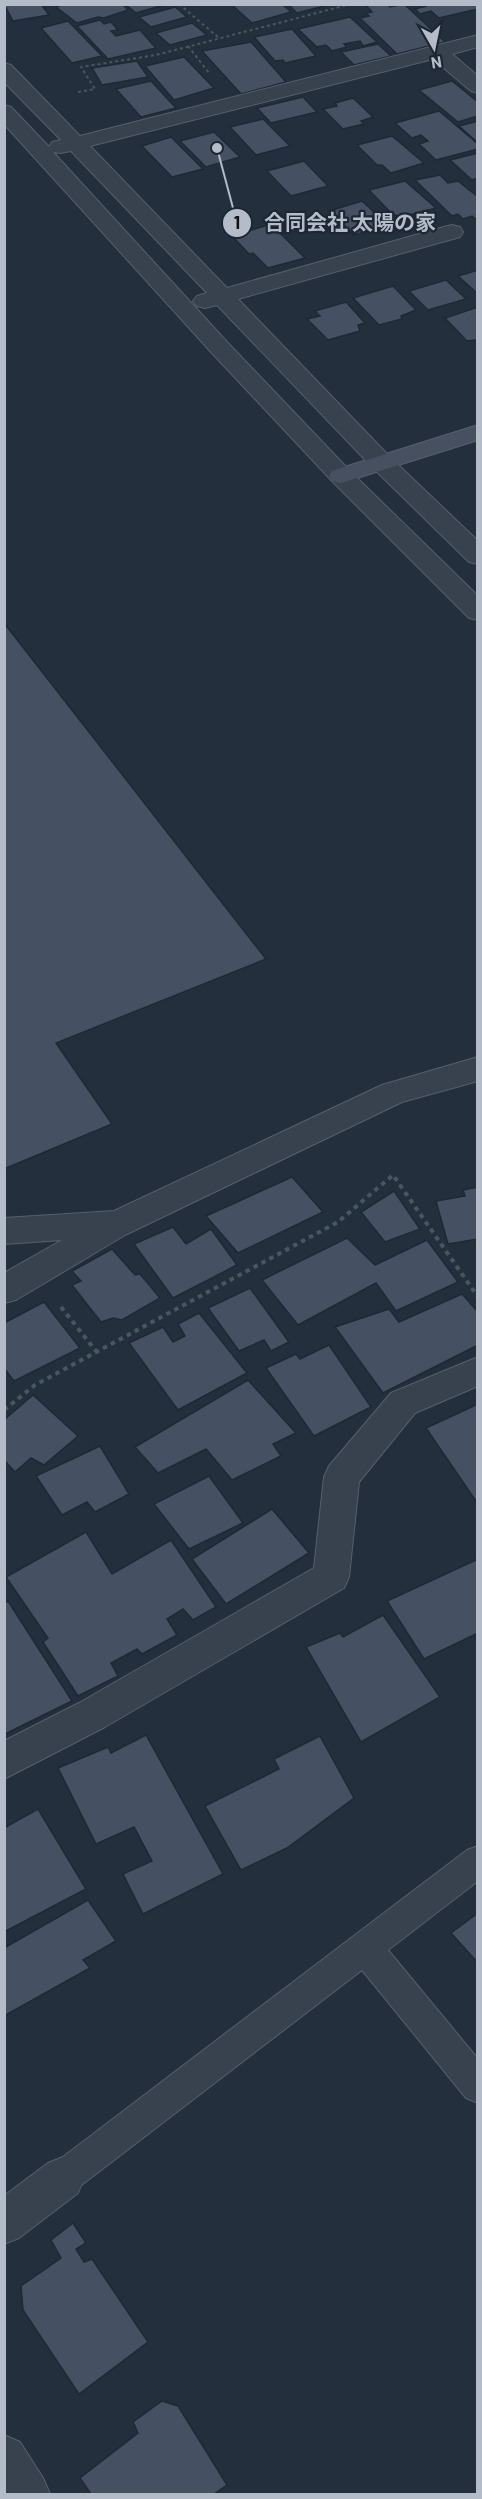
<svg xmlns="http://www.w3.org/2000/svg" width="482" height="2499" font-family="Barlow,'Noto Sans JP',sans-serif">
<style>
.building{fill:#455162;stroke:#1f2835;stroke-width:1.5}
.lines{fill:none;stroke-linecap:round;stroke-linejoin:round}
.lane-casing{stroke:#565f6c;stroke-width:2}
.street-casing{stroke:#565f6c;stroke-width:2}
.secondary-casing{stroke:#565f6c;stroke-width:2}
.path-far1{stroke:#44595c;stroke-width:2;stroke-dasharray:3 3;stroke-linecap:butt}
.path{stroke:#44595c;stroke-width:4;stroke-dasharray:4.5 4.5;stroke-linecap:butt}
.lane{fill:#38414e;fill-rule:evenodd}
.street{fill:#38414e;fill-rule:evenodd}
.secondary{fill:#465061;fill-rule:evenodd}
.leader{fill:none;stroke:#b4bcc9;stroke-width:2}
.callout-dot{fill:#b4bcc9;stroke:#1d2633;stroke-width:2}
.mark-label{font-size:18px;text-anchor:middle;font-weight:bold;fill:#111}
.callout-label{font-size:21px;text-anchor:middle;font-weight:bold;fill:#b4bcc9;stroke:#1d2633;stroke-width:4.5;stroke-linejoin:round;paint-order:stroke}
</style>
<rect width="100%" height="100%" fill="#242f3e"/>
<g class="building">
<path d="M 4,4 L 41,4 L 49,15 L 13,21 Z"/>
<path d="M 64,4 L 122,4 L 128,10 L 104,18 L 98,17 L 77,23 L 56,7 Z"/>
<path d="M 125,4 L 167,4 L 136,13 Z"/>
<path d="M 282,4 L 291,12 L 252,23 L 232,5 Z"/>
<path d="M 288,4 L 327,4 L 328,5 L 297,13 Z"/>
<path d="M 365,4 L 387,4 L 390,7 L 404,4 L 445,42 L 397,54 L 360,18 L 369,16 L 366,13 L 372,12 Z"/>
<path d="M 424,4 L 478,4 L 478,9 L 439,18 L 431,11 L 420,14 L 415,9 L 426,6 Z"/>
<path d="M 175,7 L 187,17 L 151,27 L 139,17 Z"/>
<path d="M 350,17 L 377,42 L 363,46 L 360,41 L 344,44 L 347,47 L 332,51 L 326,45 L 317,47 L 298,29 Z"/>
<path d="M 100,20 L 104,24 L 111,22 L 118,30 L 111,31 L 116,36 L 140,30 L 156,48 L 108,59 L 77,26 Z"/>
<path d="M 68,21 L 102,56 L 72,63 L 41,28 Z"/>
<path d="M 192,23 L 207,35 L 170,45 L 156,33 Z"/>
<path d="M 292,29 L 316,56 L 285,63 L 283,60 L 275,61 L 254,37 Z"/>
<path d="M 251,42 L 286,82 L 241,94 L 202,51 Z"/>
<path d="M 378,44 L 391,56 L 354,65 L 341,52 Z"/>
<path d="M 184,57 L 214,88 L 174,100 L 145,66 Z"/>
<path d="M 137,61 L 148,77 L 102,85 L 92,68 Z"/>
<path d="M 151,81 L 176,108 L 141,117 L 116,89 Z"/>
<path d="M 452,81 L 478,102 L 478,116 L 458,122 L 419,90 Z"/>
<path d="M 303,97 L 317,112 L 271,123 L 257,108 Z"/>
<path d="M 353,98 L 373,117 L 361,121 L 364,124 L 343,129 L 323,109 L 337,106 L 335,103 Z"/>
<path d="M 439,111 L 478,144 L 478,149 L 436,160 L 419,144 L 428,141 L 421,135 L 412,138 L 395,123 Z"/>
<path d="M 263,119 L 290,146 L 256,155 L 230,127 Z"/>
<path d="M 478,121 L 478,143 L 459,126 Z"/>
<path d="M 214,132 L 240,157 L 206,167 L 180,141 Z"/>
<path d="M 392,136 L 424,163 L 391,173 L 382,165 L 377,165 L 357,145 Z"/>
<path d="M 171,137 L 203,169 L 172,177 L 142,146 Z"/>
<path d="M 478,153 L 478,178 L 472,180 L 450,160 Z"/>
<path d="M 304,161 L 328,186 L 291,196 L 267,171 Z"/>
<path d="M 440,175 L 448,183 L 458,181 L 478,197 L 478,221 L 472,216 L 463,219 L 458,214 L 452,216 L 415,180 Z"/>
<path d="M 405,181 L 436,208 L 401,217 L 392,214 L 369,190 Z"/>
<path d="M 362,201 L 388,225 L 354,235 L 329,211 Z"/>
<path d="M 271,224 L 305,258 L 268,268 L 253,253 L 249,254 L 232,236 Z"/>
<path d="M 478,270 L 478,294 L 458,276 Z"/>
<path d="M 446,280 L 466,299 L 428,310 L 409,291 Z"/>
<path d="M 393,286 L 416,310 L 401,316 L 402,319 L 379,325 L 353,298 Z"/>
<path d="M 346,302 L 365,323 L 358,325 L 360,331 L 328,340 L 307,319 L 320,316 L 315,311 Z"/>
<path d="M 478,307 L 478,342 L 475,340 L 467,341 L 445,318 Z"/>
<path d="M 4,623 L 266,959 L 56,1043 L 112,1124 L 4,1169 Z"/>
<path d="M 292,1177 L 323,1212 L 238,1253 L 206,1216 Z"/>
<path d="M 478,1187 L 478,1239 L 448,1244 L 436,1201 L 465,1196 L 463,1190 Z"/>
<path d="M 394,1191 L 420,1229 L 385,1242 L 361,1212 Z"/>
<path d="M 173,1227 L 186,1244 L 211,1229 L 237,1265 L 173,1298 L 134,1244 Z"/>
<path d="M 347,1238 L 375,1265 L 427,1240 L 458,1282 L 396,1311 L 376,1283 L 298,1325 L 262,1280 Z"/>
<path d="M 112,1249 L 135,1275 L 140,1274 L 160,1298 L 122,1320 L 113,1318 L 101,1322 L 72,1285 L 81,1281 L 72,1271 Z"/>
<path d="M 250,1288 L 289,1342 L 271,1351 L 264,1340 L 239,1351 L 208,1308 Z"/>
<path d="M 462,1294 L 478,1312 L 478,1345 L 383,1393 L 335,1327 L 389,1309 L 399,1322 Z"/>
<path d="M 44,1302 L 80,1348 L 14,1381 L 4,1368 L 4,1323 Z"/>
<path d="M 199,1313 L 247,1373 L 178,1410 L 129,1343 L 163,1327 L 173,1342 L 185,1336 L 178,1324 Z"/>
<path d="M 329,1345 L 371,1407 L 314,1436 L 266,1368 L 296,1354 L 300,1359 Z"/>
<path d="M 248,1380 L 296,1433 L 273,1444 L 281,1456 L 232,1480 L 206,1449 L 158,1473 L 135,1447 Z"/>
<path d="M 33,1395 L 78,1436 L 44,1465 L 31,1458 L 15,1472 L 4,1460 L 4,1420 Z"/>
<path d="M 478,1404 L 478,1504 L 426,1428 Z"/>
<path d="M 100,1446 L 129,1494 L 95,1512 L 87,1502 L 62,1515 L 36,1476 Z"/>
<path d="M 209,1476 L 243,1523 L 189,1549 L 154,1504 Z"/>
<path d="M 272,1509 L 309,1553 L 226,1604 L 192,1559 Z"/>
<path d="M 86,1532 L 112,1574 L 171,1540 L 216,1607 L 193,1620 L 183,1609 L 167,1619 L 177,1635 L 142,1654 L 137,1649 L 111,1663 L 118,1676 L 78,1696 L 43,1642 L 48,1638 L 6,1577 Z"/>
<path d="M 478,1559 L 478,1633 L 424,1659 L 387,1601 Z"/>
<path d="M 8,1601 L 72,1701 L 5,1734 L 4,1603 Z"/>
<path d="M 383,1615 L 440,1697 L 361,1742 L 306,1647 L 340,1633 L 343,1637 Z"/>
<path d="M 146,1735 L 223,1874 L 143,1914 L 123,1874 L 152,1861 L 134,1827 L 96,1844 L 58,1768 L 108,1747 L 111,1753 Z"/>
<path d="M 320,1736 L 354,1798 L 287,1848 L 241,1870 L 205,1806 L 279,1769 L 274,1759 Z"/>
<path d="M 38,1809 L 86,1889 L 4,1932 L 4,1828 Z"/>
<path d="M 88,1900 L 116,1941 L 83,1960 L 90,1968 L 4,2016 L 4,1948 Z"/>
<path d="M 478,1913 L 478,1963 L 451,1933 Z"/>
<path d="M 73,2223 L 86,2243 L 76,2249 L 84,2262 L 92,2259 L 148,2342 L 79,2394 L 23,2310 L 21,2286 L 61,2258 L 51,2240 Z"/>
<path d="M 162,2401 L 178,2406 L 227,2485 L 214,2494 L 91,2494 L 80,2478 L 138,2433 L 133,2422 Z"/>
</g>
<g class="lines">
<defs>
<path id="lane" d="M 478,1846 L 478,1881 L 388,1950 L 478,2059 L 478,2103 L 466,2098 L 362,1970 L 75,2190 L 63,2195 L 51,2190 L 46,2178 L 51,2166 L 467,1850 Z"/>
<g id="street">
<path d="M 478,35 L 478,47 L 452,54 L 478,76 L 478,93 L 471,91 L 433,59 L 90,146 L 227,288 L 444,227 L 452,225 L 460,227 L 463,232 L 460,237 L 238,299 L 391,458 L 478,541 L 478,564 L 469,562 L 373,468 L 217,305 L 205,308 L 197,306 L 193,301 L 197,296 L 207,293 L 71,151 L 60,153 L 53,152 L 227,342 L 350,471 L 478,596 L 478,620 L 469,618 L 332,481 L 211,352 L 4,124 L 4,105 L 11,107 L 52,150 L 49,147 L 52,142 L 61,140 L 4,82 L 4,63 L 11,65 L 80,136 Z"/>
<path d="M 478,1057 L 478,1081 L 402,1102 L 125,1235 L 16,1300 L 4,1303 L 4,1273 L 62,1240 L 4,1244 L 4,1218 L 114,1211 L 382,1085 Z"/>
<path d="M 478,1357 L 478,1386 L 415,1413 L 359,1482 L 349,1577 L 344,1588 L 105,1727 L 4,1779 L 4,1741 L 79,1703 L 314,1568 L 324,1477 L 329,1466 L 391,1393 Z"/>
<path d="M 63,2157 L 78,2163 L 84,2178 L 78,2193 L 19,2238 L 4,2244 L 4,2196 L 48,2163 Z"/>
<path d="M 4,2435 L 20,2442 L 43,2478 L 50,2494 L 4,2494 Z"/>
</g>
<path id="secondary" d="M 478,425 L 478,440 L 341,483 L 332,481 L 329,476 L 332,471 Z"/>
</defs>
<use href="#lane" class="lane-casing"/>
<use href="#street" class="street-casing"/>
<use href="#secondary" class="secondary-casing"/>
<g class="path-far1">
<path d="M 179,4 L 219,38"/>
<path d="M 188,46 L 209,73"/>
<path d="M 78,92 L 95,89 L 81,67 L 156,55 L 351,4"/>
</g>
<g class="path">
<path d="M 61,1307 L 96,1351"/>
<path d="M 4,1410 L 35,1385 L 338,1222 L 393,1175 L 478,1297"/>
</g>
<use href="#lane" class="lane"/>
<use href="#street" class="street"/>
<use href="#secondary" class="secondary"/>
</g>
<path class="leader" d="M217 148L237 223"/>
<g class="callout-dot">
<circle cx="217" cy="148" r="6"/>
<circle cx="237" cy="223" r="15"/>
</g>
<g class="mark-label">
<text x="237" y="229">1</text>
</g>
<g class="callout-label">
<text x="350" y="230">合同会社 太陽の家</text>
</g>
<rect width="482" height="2499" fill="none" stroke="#b4bcc9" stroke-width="12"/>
<g transform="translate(434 48) rotate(171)" stroke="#1d2633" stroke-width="4.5" paint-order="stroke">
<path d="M0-4.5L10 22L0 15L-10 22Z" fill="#b4bcc9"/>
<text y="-9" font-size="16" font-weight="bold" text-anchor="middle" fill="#b4bcc9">N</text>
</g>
</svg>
